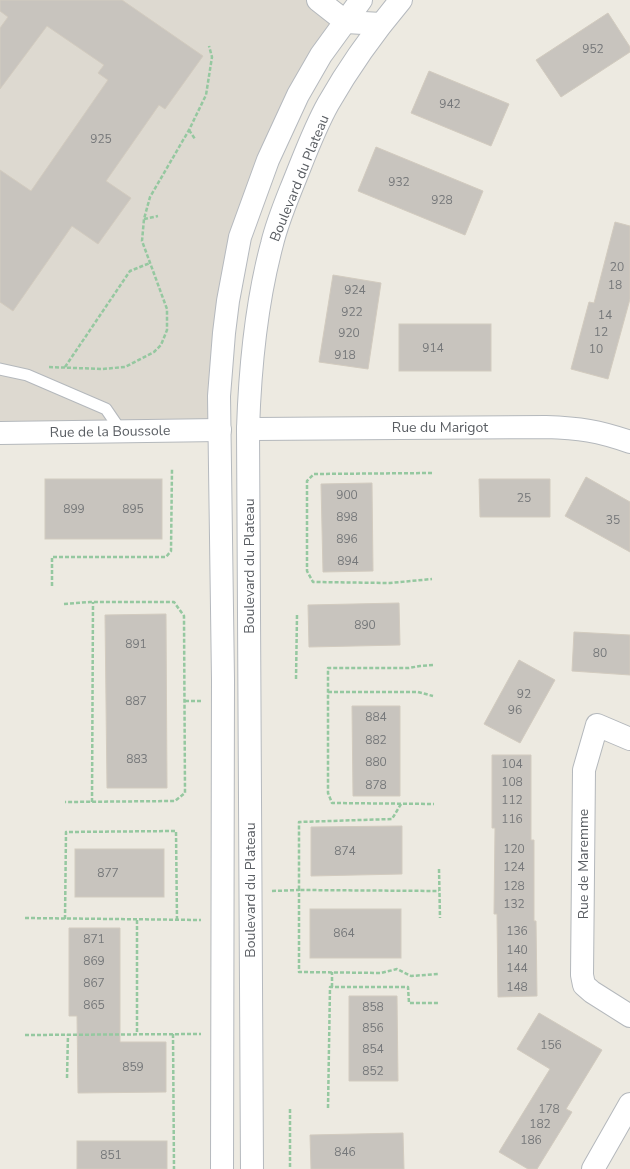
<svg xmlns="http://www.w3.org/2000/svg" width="630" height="1169" font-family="'Nunito Sans',sans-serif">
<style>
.education{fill:#ddd9d0}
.building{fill:#c8c4be;stroke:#d2cbbf}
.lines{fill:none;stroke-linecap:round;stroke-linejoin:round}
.service-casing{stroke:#b4b8bc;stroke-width:13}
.minor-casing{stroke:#b4b8bc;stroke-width:24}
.secondary-casing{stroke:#b5b9be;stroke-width:24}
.path{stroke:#95c8a0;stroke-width:2.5;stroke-dasharray:4 2;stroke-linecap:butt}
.service{stroke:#fff;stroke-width:11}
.minor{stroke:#fff;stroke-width:22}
.secondary{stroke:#fff;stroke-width:22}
.labels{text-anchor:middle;stroke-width:3;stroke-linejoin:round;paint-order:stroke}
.number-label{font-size:12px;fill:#76787a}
.street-label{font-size:14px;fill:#5a5e63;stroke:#fff}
</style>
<rect width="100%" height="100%" fill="#edeae1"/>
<path class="education" d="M 0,0 L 318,0 L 346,22 L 252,201 L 220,430 L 0,433 Z"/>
<g class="building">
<path d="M 0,0 L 122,0 L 203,56 L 165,109 L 159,105 L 106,181 L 131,198 L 98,244 L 72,226 L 13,311 L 0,302 L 0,170 L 31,191 L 108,80 L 98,73 L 104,65 L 47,26 L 0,89 L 0,28 L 8,17 L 0,11 Z"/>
<path d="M 608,13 L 630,47 L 630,52 L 561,97 L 536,60 Z"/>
<path d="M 429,71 L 509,104 L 491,146 L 411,113 Z"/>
<path d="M 376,147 L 483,191 L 465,235 L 358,191 Z"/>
<path d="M 615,222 L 630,226 L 630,299 L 608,379 L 571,369 L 589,302 L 594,303 Z"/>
<path d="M 333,275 L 381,283 L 368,369 L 319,362 Z"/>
<rect x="399" y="324" width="92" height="47"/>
<path d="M 586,477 L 630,502 L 630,552 L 565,516 Z"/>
<rect x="45" y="479" width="117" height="60"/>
<path d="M 479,479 L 550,479 L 550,517 L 480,517 Z"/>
<path d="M 372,483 L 373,571 L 323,572 L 321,484 Z"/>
<path d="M 399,603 L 400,645 L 309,647 L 308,605 Z"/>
<path d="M 166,614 L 167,788 L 107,788 L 105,615 Z"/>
<path d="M 574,632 L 630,635 L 630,675 L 572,671 Z"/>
<path d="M 519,660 L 555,680 L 520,743 L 484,724 Z"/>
<path d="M 352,706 L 400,706 L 400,796 L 353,796 Z"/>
<path d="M 492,755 L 531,755 L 531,840 L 534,840 L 534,921 L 536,921 L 537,996 L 498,997 L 497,914 L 494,914 L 495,828 L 492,828 Z"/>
<path d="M 402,826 L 402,874 L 311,876 L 311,827 Z"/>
<rect x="75" y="849" width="89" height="48"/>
<rect x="310" y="909" width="91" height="49"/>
<path d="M 69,928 L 120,928 L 120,1042 L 166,1042 L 166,1092 L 78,1093 L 77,1016 L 69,1016 Z"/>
<path d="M 349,996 L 397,996 L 398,1081 L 349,1081 Z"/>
<path d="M 539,1013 L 602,1050 L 566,1109 L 572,1112 L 537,1169 L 528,1169 L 499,1152 L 550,1069 L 517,1049 Z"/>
<path d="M 403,1133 L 404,1169 L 311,1169 L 310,1135 Z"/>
<rect x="77" y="1141" width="90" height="28"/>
</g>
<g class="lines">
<defs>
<path id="service" d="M 0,369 L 27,375 L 106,409 L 121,431"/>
<g id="minor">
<path d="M 318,0 L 346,22 L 381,24"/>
<path d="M 248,429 L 546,427 C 579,428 599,431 630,442"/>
<path d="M 0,433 L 220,430"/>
<path d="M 630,739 L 597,725 L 584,770 L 582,975 L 584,985 L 592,992 L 630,1016"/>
<path d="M 593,1169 L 630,1104"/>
</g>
<g id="secondary">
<path d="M 222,1169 L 223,680 L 219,396 L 224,333 L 228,301 L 240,237 L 268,160 L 298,95 L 321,55 L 361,0"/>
<path d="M 252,1169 L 248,429 C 250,367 256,304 272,244 C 277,223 285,204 293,184 C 304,157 314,129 328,104 C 349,67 374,32 401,0"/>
</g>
</defs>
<use href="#service" class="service-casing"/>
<use href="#minor" class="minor-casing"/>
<use href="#secondary" class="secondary-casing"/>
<g class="path">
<path d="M 189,130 L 195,139"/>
<path d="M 144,219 L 158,216"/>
<path d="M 49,367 L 102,369 L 125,367 L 154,352 L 161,345 L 167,330 L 167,309 L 142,241 L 144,219 L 150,197 L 189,130 L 206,95 L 212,57 L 209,46"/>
<path d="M 65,367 L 130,271 L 150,263"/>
<path d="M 432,473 L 314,474 L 307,481 L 307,571 L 313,582 L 390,583 L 432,579"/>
<path d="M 52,586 L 52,557 L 166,557 L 171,551 L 172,469"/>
<path d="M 64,604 L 90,602 L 174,602 L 184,616 L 185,793 L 175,801 L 65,802"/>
<path d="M 433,665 L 420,666 L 409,668 L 328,668 L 328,793 L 332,803 L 434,804"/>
<path d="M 296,679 L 297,615"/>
<path d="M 328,692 L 418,692 L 433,696"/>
<path d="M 185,701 L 201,701"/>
<path d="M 92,802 L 93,602"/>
<path d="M 401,804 L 392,819 L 299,822 L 299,890 L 439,891"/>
<path d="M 439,869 L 440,918"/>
<path d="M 272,891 L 299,890 L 299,972 L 381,973 L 397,969 L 411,976 L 438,974"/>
<path d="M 25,918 L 201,920"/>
<path d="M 65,919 L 66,832 L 176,831 L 177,920"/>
<path d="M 137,920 L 137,1034"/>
<path d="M 332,987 L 332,972"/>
<path d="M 173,1034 L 174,1169"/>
<path d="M 25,1035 L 201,1034"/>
<path d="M 67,1078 L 68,1034"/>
<path d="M 328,1108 L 330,987 L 408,987 L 409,1003 L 438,1003"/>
<path d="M 290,1109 L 290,1169"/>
</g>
<use href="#service" class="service"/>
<use href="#minor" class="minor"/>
<use href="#secondary" class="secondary"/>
</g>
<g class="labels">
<g class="number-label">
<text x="593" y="53">952</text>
<text x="450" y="108">942</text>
<text x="101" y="143">925</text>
<text x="399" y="186">932</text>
<text x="442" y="204">928</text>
<text x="617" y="271">20</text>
<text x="615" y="289">18</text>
<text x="355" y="294">924</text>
<text x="352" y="316">922</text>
<text x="605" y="319">14</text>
<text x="601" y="336">12</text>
<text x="349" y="337">920</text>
<text x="433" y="352">914</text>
<text x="596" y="353">10</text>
<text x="345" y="359">918</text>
<text x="347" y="499">900</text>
<text x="524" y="502">25</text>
<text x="74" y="513">899</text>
<text x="133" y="513">895</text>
<text x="347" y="521">898</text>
<text x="613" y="524">35</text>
<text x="347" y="543">896</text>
<text x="348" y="565">894</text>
<text x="365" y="629">890</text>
<text x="136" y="648">891</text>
<text x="600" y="657">80</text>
<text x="524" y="698">92</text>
<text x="136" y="705">887</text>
<text x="515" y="714">96</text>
<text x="376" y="721">884</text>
<text x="376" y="744">882</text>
<text x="137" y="763">883</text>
<text x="376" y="766">880</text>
<text x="512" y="768">104</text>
<text x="512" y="786">108</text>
<text x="376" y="789">878</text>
<text x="512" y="804">112</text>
<text x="512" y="823">116</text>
<text x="514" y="853">120</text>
<text x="345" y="855">874</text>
<text x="514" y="871">124</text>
<text x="108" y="877">877</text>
<text x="514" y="890">128</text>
<text x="514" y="908">132</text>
<text x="517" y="935">136</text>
<text x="344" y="937">864</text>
<text x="94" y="943">871</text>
<text x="517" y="954">140</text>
<text x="94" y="965">869</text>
<text x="517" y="972">144</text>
<text x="94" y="987">867</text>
<text x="517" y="991">148</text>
<text x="94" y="1009">865</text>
<text x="373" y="1011">858</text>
<text x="373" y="1032">856</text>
<text x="551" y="1049">156</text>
<text x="373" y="1053">854</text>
<text x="133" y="1071">859</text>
<text x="373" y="1075">852</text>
<text x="549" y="1113">178</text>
<text x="540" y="1128">182</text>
<text x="531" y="1144">186</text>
<text x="345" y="1156">846</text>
<text x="111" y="1159">851</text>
</g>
<g class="street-label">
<text transform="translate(299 178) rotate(-68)" y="5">Boulevard du Plateau</text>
<text x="440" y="432">Rue du Marigot</text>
<text transform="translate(110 431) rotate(-1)" y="5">Rue de la Boussole</text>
<text transform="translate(249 566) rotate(-90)" y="5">Boulevard du Plateau</text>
<text transform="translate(583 864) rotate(-90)" y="5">Rue de Maremme</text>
<text transform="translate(250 890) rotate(-90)" y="5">Boulevard du Plateau</text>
</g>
</g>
</svg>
